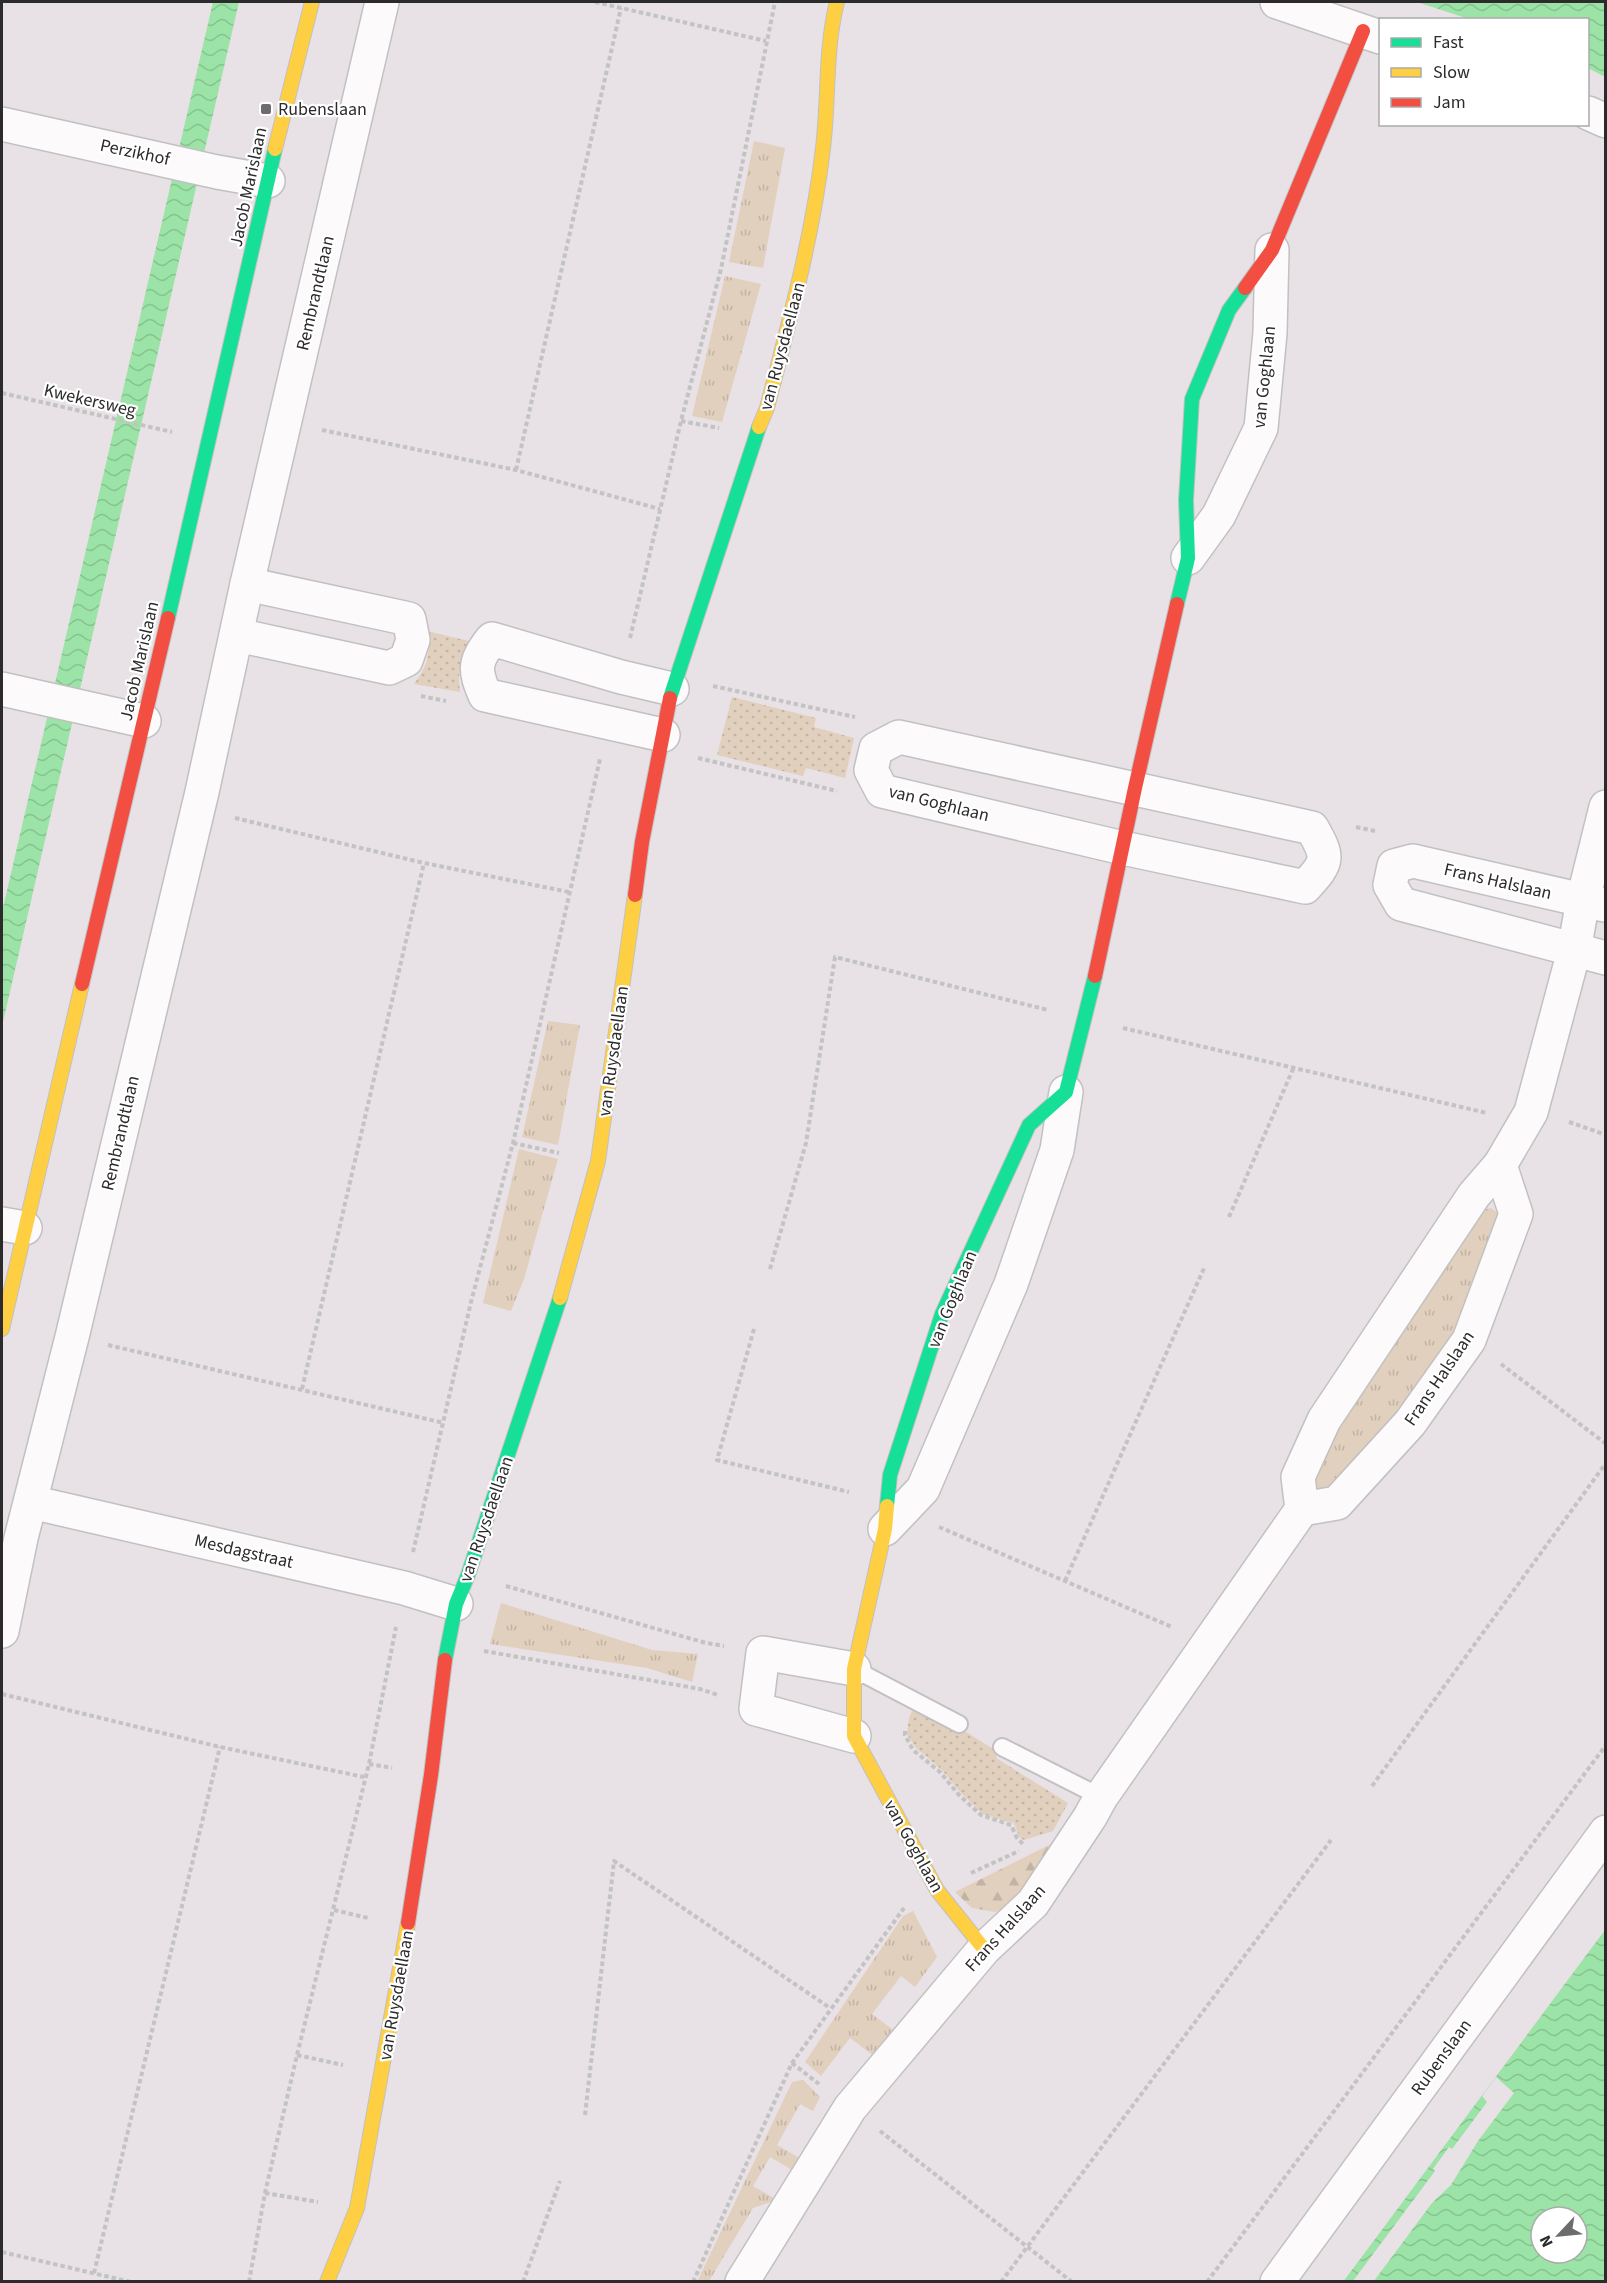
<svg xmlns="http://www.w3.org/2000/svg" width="1607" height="2283" font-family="'Source Sans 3',sans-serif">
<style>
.grass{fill:url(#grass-tufts)}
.forest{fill:url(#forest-firs)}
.park{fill:url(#park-dots)}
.water{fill:url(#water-waves);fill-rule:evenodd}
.pier{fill:#e8e1e5}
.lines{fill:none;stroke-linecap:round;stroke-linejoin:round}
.lane-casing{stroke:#c2c1c2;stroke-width:20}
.street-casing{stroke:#c2c1c2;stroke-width:36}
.fast-casing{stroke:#c2c1c2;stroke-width:16}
.slow-casing{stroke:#c2c1c2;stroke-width:16}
.jam-casing{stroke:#c2c1c2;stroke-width:16}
.path{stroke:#c3c3c3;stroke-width:4;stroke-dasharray:4.5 3;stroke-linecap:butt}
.lane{stroke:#fcfafb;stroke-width:16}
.street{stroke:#fcfafb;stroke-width:33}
.fast{stroke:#16e098;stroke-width:14}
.slow{stroke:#ffcf43;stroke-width:14}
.jam{stroke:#f24e42;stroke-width:14}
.poi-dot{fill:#6d6b6c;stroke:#fff;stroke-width:2}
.labels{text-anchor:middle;stroke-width:4.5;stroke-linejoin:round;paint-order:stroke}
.poi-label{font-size:18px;fill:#2b2b2b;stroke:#fff;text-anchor:start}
.street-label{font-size:18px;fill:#2b2b2b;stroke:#fff}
</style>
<defs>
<pattern id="grass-tufts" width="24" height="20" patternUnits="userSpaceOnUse" patternTransform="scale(1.5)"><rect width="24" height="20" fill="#e2d0be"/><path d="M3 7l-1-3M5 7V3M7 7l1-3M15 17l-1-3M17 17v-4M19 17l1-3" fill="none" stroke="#c2b3a3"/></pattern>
<pattern id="forest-firs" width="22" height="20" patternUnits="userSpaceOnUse" patternTransform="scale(1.5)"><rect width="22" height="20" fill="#e2d0be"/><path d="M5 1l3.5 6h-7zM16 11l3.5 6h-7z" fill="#c2b3a3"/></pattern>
<pattern id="park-dots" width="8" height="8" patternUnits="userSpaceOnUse" patternTransform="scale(1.5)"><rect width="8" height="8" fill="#e2d0be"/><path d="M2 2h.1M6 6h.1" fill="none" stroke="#c2b3a3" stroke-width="1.8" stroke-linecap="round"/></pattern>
<pattern id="water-waves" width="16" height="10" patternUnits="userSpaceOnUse" patternTransform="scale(1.5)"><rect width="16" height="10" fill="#9be3a6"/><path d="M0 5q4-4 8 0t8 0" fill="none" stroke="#86c38f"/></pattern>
</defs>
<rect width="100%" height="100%" fill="#e8e1e5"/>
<g class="grass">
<path d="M 754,141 L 785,148 L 763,268 L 729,262 Z"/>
<path d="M 725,276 L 761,284 L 722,422 L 692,416 Z"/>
<path d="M 548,1021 L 580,1025 L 558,1145 L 522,1137 Z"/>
<path d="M 519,1149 L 558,1159 L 524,1279 L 511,1311 L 483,1303 Z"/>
<path d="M 1491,1208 L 1500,1214 L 1453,1341 L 1432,1377 L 1332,1488 L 1322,1492 L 1316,1487 L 1312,1479 L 1352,1395 L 1483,1210 Z"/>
<path d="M 501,1603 L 652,1650 L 698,1654 L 692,1682 L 647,1668 L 490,1644 Z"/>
<path d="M 913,1911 L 937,1957 L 915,1987 L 901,1976 L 872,2014 L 896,2032 L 874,2056 L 850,2038 L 821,2076 L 805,2062 L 903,1916 Z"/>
<path d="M 803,2080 L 820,2097 L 813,2111 L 800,2104 L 777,2145 L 803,2160 L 794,2171 L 770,2157 L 753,2186 L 777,2200 L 753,2208 L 709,2281 L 697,2282 L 792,2082 Z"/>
</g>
<path class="forest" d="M 1063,1838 L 1018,1904 L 995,1912 L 972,1908 L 955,1892 Z"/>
<g class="park">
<path d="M 427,631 L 473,642 C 461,659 457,672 460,692 L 414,684 C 428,666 431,653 427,631 Z"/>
<path d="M 732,697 L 816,718 L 814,727 L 854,738 L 845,778 L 806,768 L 803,776 L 717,755 Z"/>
<path d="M 915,1705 L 958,1734 L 963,1730 L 998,1752 L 996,1758 L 1068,1803 L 1053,1831 L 1024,1840 L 1019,1837 L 1014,1823 L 983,1814 L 961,1793 L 942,1770 L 916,1748 L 907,1734 L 909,1718 Z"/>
</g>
<g class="water">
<path d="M 213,2 L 239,2 L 2,1026 L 2,912 Z"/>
<path d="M 1417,2 L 1605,2 L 1605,77 L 1588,68 L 1588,20 L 1469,19 Z"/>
<path d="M 1605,1930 L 1605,2281 L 1343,2282 ZM 1541,2217 L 1577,2217 L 1577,2253 L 1541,2253 Z"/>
</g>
<path class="pier" d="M 1496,2077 L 1514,2093 L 1478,2141 L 1451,2185 L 1432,2203 L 1374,2281 L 1353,2281 L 1435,2171 L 1433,2169 L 1449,2147 L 1452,2149 L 1487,2102 L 1482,2096 Z"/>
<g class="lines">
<defs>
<g id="lane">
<path d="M 854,1669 L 959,1724"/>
<path d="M 1002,1747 L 1101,1797"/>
</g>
<g id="street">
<path d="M 1277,2 L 1380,37"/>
<path d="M 1588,113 L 1606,121"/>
<path d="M 2,124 L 217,172 L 268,181"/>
<path d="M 1188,558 L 1219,515 L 1261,428 L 1270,333 L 1272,250"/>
<path d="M 237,635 L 389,668 L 406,660 L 413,640 L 409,619 L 247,584"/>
<path d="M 2,689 L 144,721"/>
<path d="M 663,735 L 485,695 C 474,670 474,661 492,639 L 621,677 L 672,689"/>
<path d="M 899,737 L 1312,828 C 1329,858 1329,861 1305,887 L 1123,848 L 882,791 L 871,770 L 876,749 Z"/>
<path d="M 1604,905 L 1413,861 L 1394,866 L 1390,885 L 1401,904 L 1606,958"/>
<path d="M 2,1224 L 25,1228"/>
<path d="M 31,1502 L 404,1588 L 456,1604"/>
<path d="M 1302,1509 L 1337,1503 L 1410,1423 L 1469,1340 L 1516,1214 L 1500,1165"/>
<path d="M 885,1529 L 923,1489 L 1011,1284 L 1057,1150 L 1066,1092"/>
<path d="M 2,1631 L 21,1538 L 72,1337 L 202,792 L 247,584 L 382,2"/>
<path d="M 854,1736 L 756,1709 L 763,1653 L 854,1669"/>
<path d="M 742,2282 L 850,2108 L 984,1949 L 1033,1903 L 1090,1817 L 1101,1797 L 1302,1509 L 1298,1477 L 1324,1420 L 1474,1195 L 1500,1165 L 1531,1112 L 1574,951 L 1583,900 L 1606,807"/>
<path d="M 1277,2282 L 1606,1832"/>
</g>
<g id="fast">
<path d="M 1177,604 L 1188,558 L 1186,500 L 1192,399 L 1229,310 L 1245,288"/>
<path d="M 168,618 L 275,149"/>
<path d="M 670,698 L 759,427"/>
<path d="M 887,1506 L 890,1475 L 942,1314 L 1029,1125 L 1066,1092 L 1095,976"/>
<path d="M 445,1660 L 456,1604 L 468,1575 L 560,1298"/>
</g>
<g id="slow">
<path d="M 275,149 L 312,2"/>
<path d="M 759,427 L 767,408 C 789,322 813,236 823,148 C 829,99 825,49 837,2"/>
<path d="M 560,1298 L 598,1161 L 635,895"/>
<path d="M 2,1329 L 82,984"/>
<path d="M 887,1506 L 885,1529 L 854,1669 L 854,1736 L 937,1890 L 984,1949"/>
<path d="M 327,2282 L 357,2208 L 408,1923"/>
</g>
<g id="jam">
<path d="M 1245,288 L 1272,250 L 1363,31"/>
<path d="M 635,895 L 642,842 L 670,698"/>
<path d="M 1095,976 L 1135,788 L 1177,604"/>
<path d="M 82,984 L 168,618"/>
<path d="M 408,1923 L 431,1775 L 445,1660"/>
</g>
</defs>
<use href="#lane" class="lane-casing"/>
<use href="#street" class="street-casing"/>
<use href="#fast" class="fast-casing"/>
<use href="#slow" class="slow-casing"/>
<use href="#jam" class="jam-casing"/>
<g class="path">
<path d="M 595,2 L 766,41"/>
<path d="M 2,393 L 172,432"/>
<path d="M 681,421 L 719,428"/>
<path d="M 322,430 L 516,470 L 660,509"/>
<path d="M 516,470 L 621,8"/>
<path d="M 630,638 L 681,421 L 721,269 L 775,2"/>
<path d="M 713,686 L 855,717"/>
<path d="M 421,696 L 446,701"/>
<path d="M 698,758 L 837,791"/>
<path d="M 235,818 L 424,863 L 569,892"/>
<path d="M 1356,827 L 1375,831"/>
<path d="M 1123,1028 L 1487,1113"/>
<path d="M 1569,1122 L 1606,1135"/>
<path d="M 513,1143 L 559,1153"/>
<path d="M 1229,1217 L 1293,1069"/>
<path d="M 770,1269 L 806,1143 L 835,957 L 1048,1010"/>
<path d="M 754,1329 L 717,1460 L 849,1492"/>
<path d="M 108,1345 L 444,1423"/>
<path d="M 1501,1364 L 1606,1444"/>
<path d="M 302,1389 L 424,863"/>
<path d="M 939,1527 L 1172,1627"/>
<path d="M 413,1552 L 471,1302 L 513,1143 L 600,759"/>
<path d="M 1065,1581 L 1205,1266"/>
<path d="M 506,1586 L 706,1643 L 724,1646"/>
<path d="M 484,1651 L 700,1689 L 718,1695"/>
<path d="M 2,1694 L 220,1747 L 364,1777"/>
<path d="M 905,1731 L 905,1735 L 913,1750 L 940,1772 L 959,1795 L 981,1815 L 1011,1825 L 1017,1838 L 1024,1845"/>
<path d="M 369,1764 L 392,1768"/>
<path d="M 1372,1786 L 1606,1463"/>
<path d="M 971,1873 L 1019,1851"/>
<path d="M 334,1910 L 368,1918"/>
<path d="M 297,2055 L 343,2065"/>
<path d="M 792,2063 L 819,2084"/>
<path d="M 585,2115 L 614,1861 L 830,2008"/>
<path d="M 880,2131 L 1072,2282"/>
<path d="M 265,2193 L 318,2202"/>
<path d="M 2,2252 L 131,2282"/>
<path d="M 94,2273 L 220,1747"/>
<path d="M 249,2282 L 265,2193 L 297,2055 L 369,1764 L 396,1627"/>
<path d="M 523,2282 L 560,2181"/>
<path d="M 693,2282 L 792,2063 L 904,1908"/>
<path d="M 1001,2282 L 1331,1840"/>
<path d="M 1207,2282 L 1606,1745"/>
</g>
<use href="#lane" class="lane"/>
<use href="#street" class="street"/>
<use href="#fast" class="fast"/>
<use href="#slow" class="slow"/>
<use href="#jam" class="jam"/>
</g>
<rect class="poi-dot" x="260" y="103" width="12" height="12" rx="3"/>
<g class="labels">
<g class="poi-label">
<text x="278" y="115">Rubenslaan</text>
</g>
<g class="street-label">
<text transform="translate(135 152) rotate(12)" y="6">Perzikhof</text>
<text transform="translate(248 187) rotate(-78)" y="6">Jacob Marislaan</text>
<text transform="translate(315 293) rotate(-77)" y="6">Rembrandtlaan</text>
<text transform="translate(782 346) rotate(-75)" y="6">van Ruysdaellaan</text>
<text transform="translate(1264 377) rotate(-84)" y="6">van Goghlaan</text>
<text transform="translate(90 400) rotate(13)" y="6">Kwekersweg</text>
<text transform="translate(139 661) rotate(-77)" y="6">Jacob Marislaan</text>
<text transform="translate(939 803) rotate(14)" y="6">van Goghlaan</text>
<text transform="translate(1498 881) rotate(13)" y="6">Frans Halslaan</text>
<text transform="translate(613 1051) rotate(-82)" y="6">van Ruysdaellaan</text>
<text transform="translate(120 1133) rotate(-77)" y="6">Rembrandtlaan</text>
<text transform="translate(952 1299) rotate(-68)" y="6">van Goghlaan</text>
<text transform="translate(1439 1378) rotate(-56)" y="6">Frans Halslaan</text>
<text transform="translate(486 1519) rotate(-71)" y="6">van Ruysdaellaan</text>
<text transform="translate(244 1551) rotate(13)" y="6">Mesdagstraat</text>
<text transform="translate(914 1846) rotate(61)" y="6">van Goghlaan</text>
<text transform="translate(1005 1928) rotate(-48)" y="6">Frans Halslaan</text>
<text transform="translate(396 1995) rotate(-80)" y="6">van Ruysdaellaan</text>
<text transform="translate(1441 2057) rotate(-54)" y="6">Rubenslaan</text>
</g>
</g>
<rect width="1607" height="2283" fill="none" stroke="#2b2b2b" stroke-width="6"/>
<rect x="1379" y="18" width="210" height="108" fill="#ffffff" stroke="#aaaaaa" stroke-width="1.5"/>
<rect x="1391" y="38" width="30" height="9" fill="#16e098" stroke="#aaaaaa" stroke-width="1.5"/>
<text x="1433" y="48" font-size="18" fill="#2b2b2b">Fast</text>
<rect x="1391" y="68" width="30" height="9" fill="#ffcf43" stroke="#aaaaaa" stroke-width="1.5"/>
<text x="1433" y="78" font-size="18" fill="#2b2b2b">Slow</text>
<rect x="1391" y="98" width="30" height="9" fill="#f24e42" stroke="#aaaaaa" stroke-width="1.5"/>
<text x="1433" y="108" font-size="18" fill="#2b2b2b">Jam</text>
<g transform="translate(1559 2235) rotate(244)"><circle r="28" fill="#ffffff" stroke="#aaaaaa" stroke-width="1.5"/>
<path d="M0-4.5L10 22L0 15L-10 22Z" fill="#6d6b6c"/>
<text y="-9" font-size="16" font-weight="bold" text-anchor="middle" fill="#2b2b2b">N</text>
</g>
</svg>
